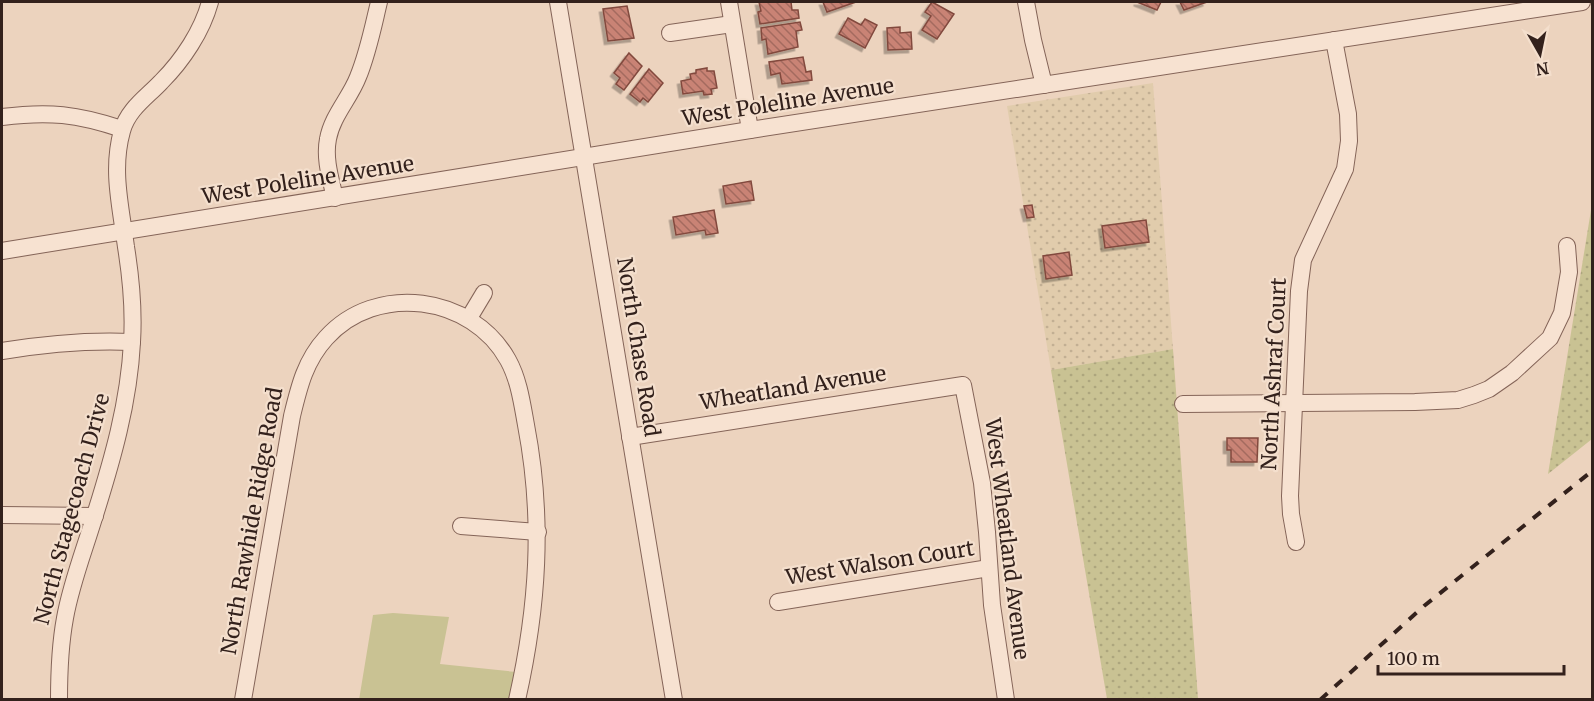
<svg xmlns="http://www.w3.org/2000/svg" width="1594" height="701" font-family="Merriweather,serif">
<style>
.farmland{fill:url(#farmland-dots)}
.grass{fill:url(#grass-dots)}
.park{fill:#c9c293}
.building{fill:url(#building-back-hatch);stroke:#82493e;stroke-width:1.5;filter:url(#shadow)}
.lines{fill:none;stroke-linecap:round;stroke-linejoin:round}
.minor-casing{stroke:#846458;stroke-width:18}
.minor{stroke:#f7e2d1;stroke-width:16}
.rail{stroke:#33211c;stroke-width:4;stroke-dasharray:10 10;stroke-linecap:butt}
.labels{text-anchor:middle;stroke-width:4.5;stroke-linejoin:round;paint-order:stroke}
.street-label{font-size:21px;fill:#33211c;stroke:#f4dfcd}
</style>
<defs>
<pattern id="farmland-dots" width="8" height="8" patternUnits="userSpaceOnUse" patternTransform="scale(1.5)"><rect width="8" height="8" fill="#e1ccac"/><path d="M2 2h.1M6 6h.1" fill="none" stroke="#c2af93" stroke-width="1.8" stroke-linecap="round"/></pattern>
<pattern id="grass-dots" width="8" height="8" patternUnits="userSpaceOnUse" patternTransform="scale(1.5)"><rect width="8" height="8" fill="#c9c293"/><path d="M2 2h.1M6 6h.1" fill="none" stroke="#ada67e" stroke-width="1.8" stroke-linecap="round"/></pattern>
<pattern id="building-back-hatch" width="6" height="6" patternUnits="userSpaceOnUse" patternTransform="scale(1.5)"><rect width="6" height="6" fill="#c98375"/><path d="M-1 5l2 2M0 0l6 6M5-1l2 2" fill="none" stroke="#a46b5f"/></pattern>
<filter id="shadow"><feDropShadow dx="-3.5" dy="3.5" stdDeviation="0" flood-color="#0004"/></filter>
</defs>
<rect width="100%" height="100%" fill="#ecd3be"/>
<path class="farmland" d="M 1153,83 L 1173,349 L 1051,370 L 1007,106 Z"/>
<g class="grass">
<path d="M 1592,204 L 1592,439 L 1548,474 Z"/>
<path d="M 1173,349 L 1198,699 L 1107,699 L 1051,370 Z"/>
</g>
<path class="park" d="M 393,613 L 449,617 L 440,664 L 516,672 L 510,699 L 359,700 L 373,615 Z"/>
<g class="building">
<path d="M 759,2 L 791,2 L 792,10 L 798,10 L 799,18 L 760,24 L 758,12 L 761,11 Z"/>
<path d="M 823,2 L 856,2 L 827,12 Z"/>
<path d="M 932,2 L 954,14 L 937,39 L 922,30 L 931,16 L 925,12 Z"/>
<path d="M 1137,2 L 1161,2 L 1157,10 Z"/>
<path d="M 1180,2 L 1207,2 L 1184,10 Z"/>
<path d="M 627,6 L 634,38 L 608,41 L 603,9 Z"/>
<path d="M 848,18 L 861,25 L 865,19 L 877,25 L 865,48 L 839,34 Z"/>
<path d="M 800,22 L 802,30 L 796,31 L 798,47 L 768,54 L 766,39 L 762,40 L 761,28 Z"/>
<path d="M 900,27 L 900,33 L 911,32 L 912,49 L 888,50 L 887,28 Z"/>
<path d="M 629,53 L 642,66 L 624,90 L 616,84 L 620,78 L 614,73 Z"/>
<path d="M 803,57 L 806,72 L 811,71 L 812,80 L 782,84 L 780,73 L 771,75 L 769,62 Z"/>
<path d="M 707,68 L 707,71 L 714,71 L 717,88 L 711,89 L 712,94 L 704,95 L 703,91 L 683,94 L 681,81 L 691,79 L 690,74 L 696,73 L 696,70 Z"/>
<path d="M 649,69 L 663,83 L 648,102 L 643,98 L 640,102 L 630,94 Z"/>
<path d="M 751,181 L 754,200 L 726,204 L 723,186 Z"/>
<path d="M 1032,205 L 1034,217 L 1027,218 L 1024,206 Z"/>
<path d="M 714,210 L 718,233 L 706,235 L 705,230 L 676,235 L 673,217 Z"/>
<path d="M 1146,220 L 1149,242 L 1105,248 L 1102,226 Z"/>
<path d="M 1069,252 L 1072,275 L 1046,279 L 1043,256 Z"/>
<path d="M 1227,438 L 1258,438 L 1257,462 L 1231,462 L 1231,450 L 1227,450 Z"/>
</g>
<g class="lines">
<defs>
<g id="minor">
<path d="M 558,2 L 674,700"/>
<path d="M 729,2 L 750,130"/>
<path d="M 1026,2 L 1033,40 L 1044,85"/>
<path d="M 670,33 L 732,24"/>
<path d="M 2,117 C 49,111 77,114 122,129"/>
<path d="M 335,198 C 331,180 324,159 328,139 C 332,116 350,98 358,77 C 368,53 373,27 379,2"/>
<path d="M 2,251 L 750,130 L 1582,2"/>
<path d="M 469,318 L 484,293"/>
<path d="M 2,351 C 45,344 88,340 132,342"/>
<path d="M 1183,404 L 1415,402 L 1458,400 L 1474,395 L 1489,389 L 1512,373 L 1550,338 L 1562,313 L 1569,272 L 1567,246"/>
<path d="M 630,437 L 963,385 L 982,483 L 987,532 L 992,605 L 1006,700"/>
<path d="M 2,515 L 95,516"/>
<path d="M 461,526 L 538,532"/>
<path d="M 1296,542 L 1291,514 L 1290,496 L 1299,291 L 1303,260 L 1345,169 L 1349,141 L 1348,114 L 1334,40"/>
<path d="M 778,602 L 989,568"/>
<path d="M 59,700 C 59,672 60,645 65,618 C 71,584 84,551 94,518 C 112,461 129,403 132,342 C 134,310 131,278 126,247 C 121,208 111,170 122,131 C 128,109 147,97 161,82 C 183,60 202,31 210,2"/>
<path d="M 243,700 L 292,416 C 299,387 305,361 326,338 C 376,282 472,295 508,360 C 519,380 522,403 526,425 C 544,519 538,607 517,700"/>
</g>
</defs>
<use href="#minor" class="minor-casing"/>
<use href="#minor" class="minor"/>
<path class="rail" d="M 1320,700 L 1424,606 L 1592,471"/>
</g>
<g class="labels">
<g class="street-label">
<text transform="translate(788 102) rotate(-9)" y="7">West Poleline Avenue</text>
<text transform="translate(308 180) rotate(-9)" y="7">West Poleline Avenue</text>
<text transform="translate(638 347) rotate(81)" y="7">North Chase Road</text>
<text transform="translate(1274 374) rotate(-87)" y="7">North Ashraf Court</text>
<text transform="translate(793 388) rotate(-9)" y="7">Wheatland Avenue</text>
<text transform="translate(72 509) rotate(-75)" y="7">North Stagecoach Drive</text>
<text transform="translate(252 521) rotate(-80)" y="7">North Rawhide Ridge Road</text>
<text transform="translate(1007 539) rotate(83)" y="7">West Wheatland Avenue</text>
<text transform="translate(880 563) rotate(-9)" y="7">West Walson Court</text>
</g>
</g>
<rect width="1594" height="701" fill="none" stroke="#33211c" stroke-width="6"/>
<g transform="translate(1540 54) rotate(171)" stroke="#f4dfcd" stroke-width="4.5" paint-order="stroke">
<path d="M0-4.5L10 22L0 15L-10 22Z" fill="#33211c"/>
<text y="-9" font-size="16" font-weight="bold" text-anchor="middle" fill="#33211c">N</text>
</g>
<path d="M1378 665v9h186v-9" fill="none" stroke="#33211c" stroke-width="3"/>
<text x="1387" y="665" font-size="18" fill="#33211c" stroke="#f4dfcd" stroke-width="4.5" paint-order="stroke">100 m</text>
</svg>
